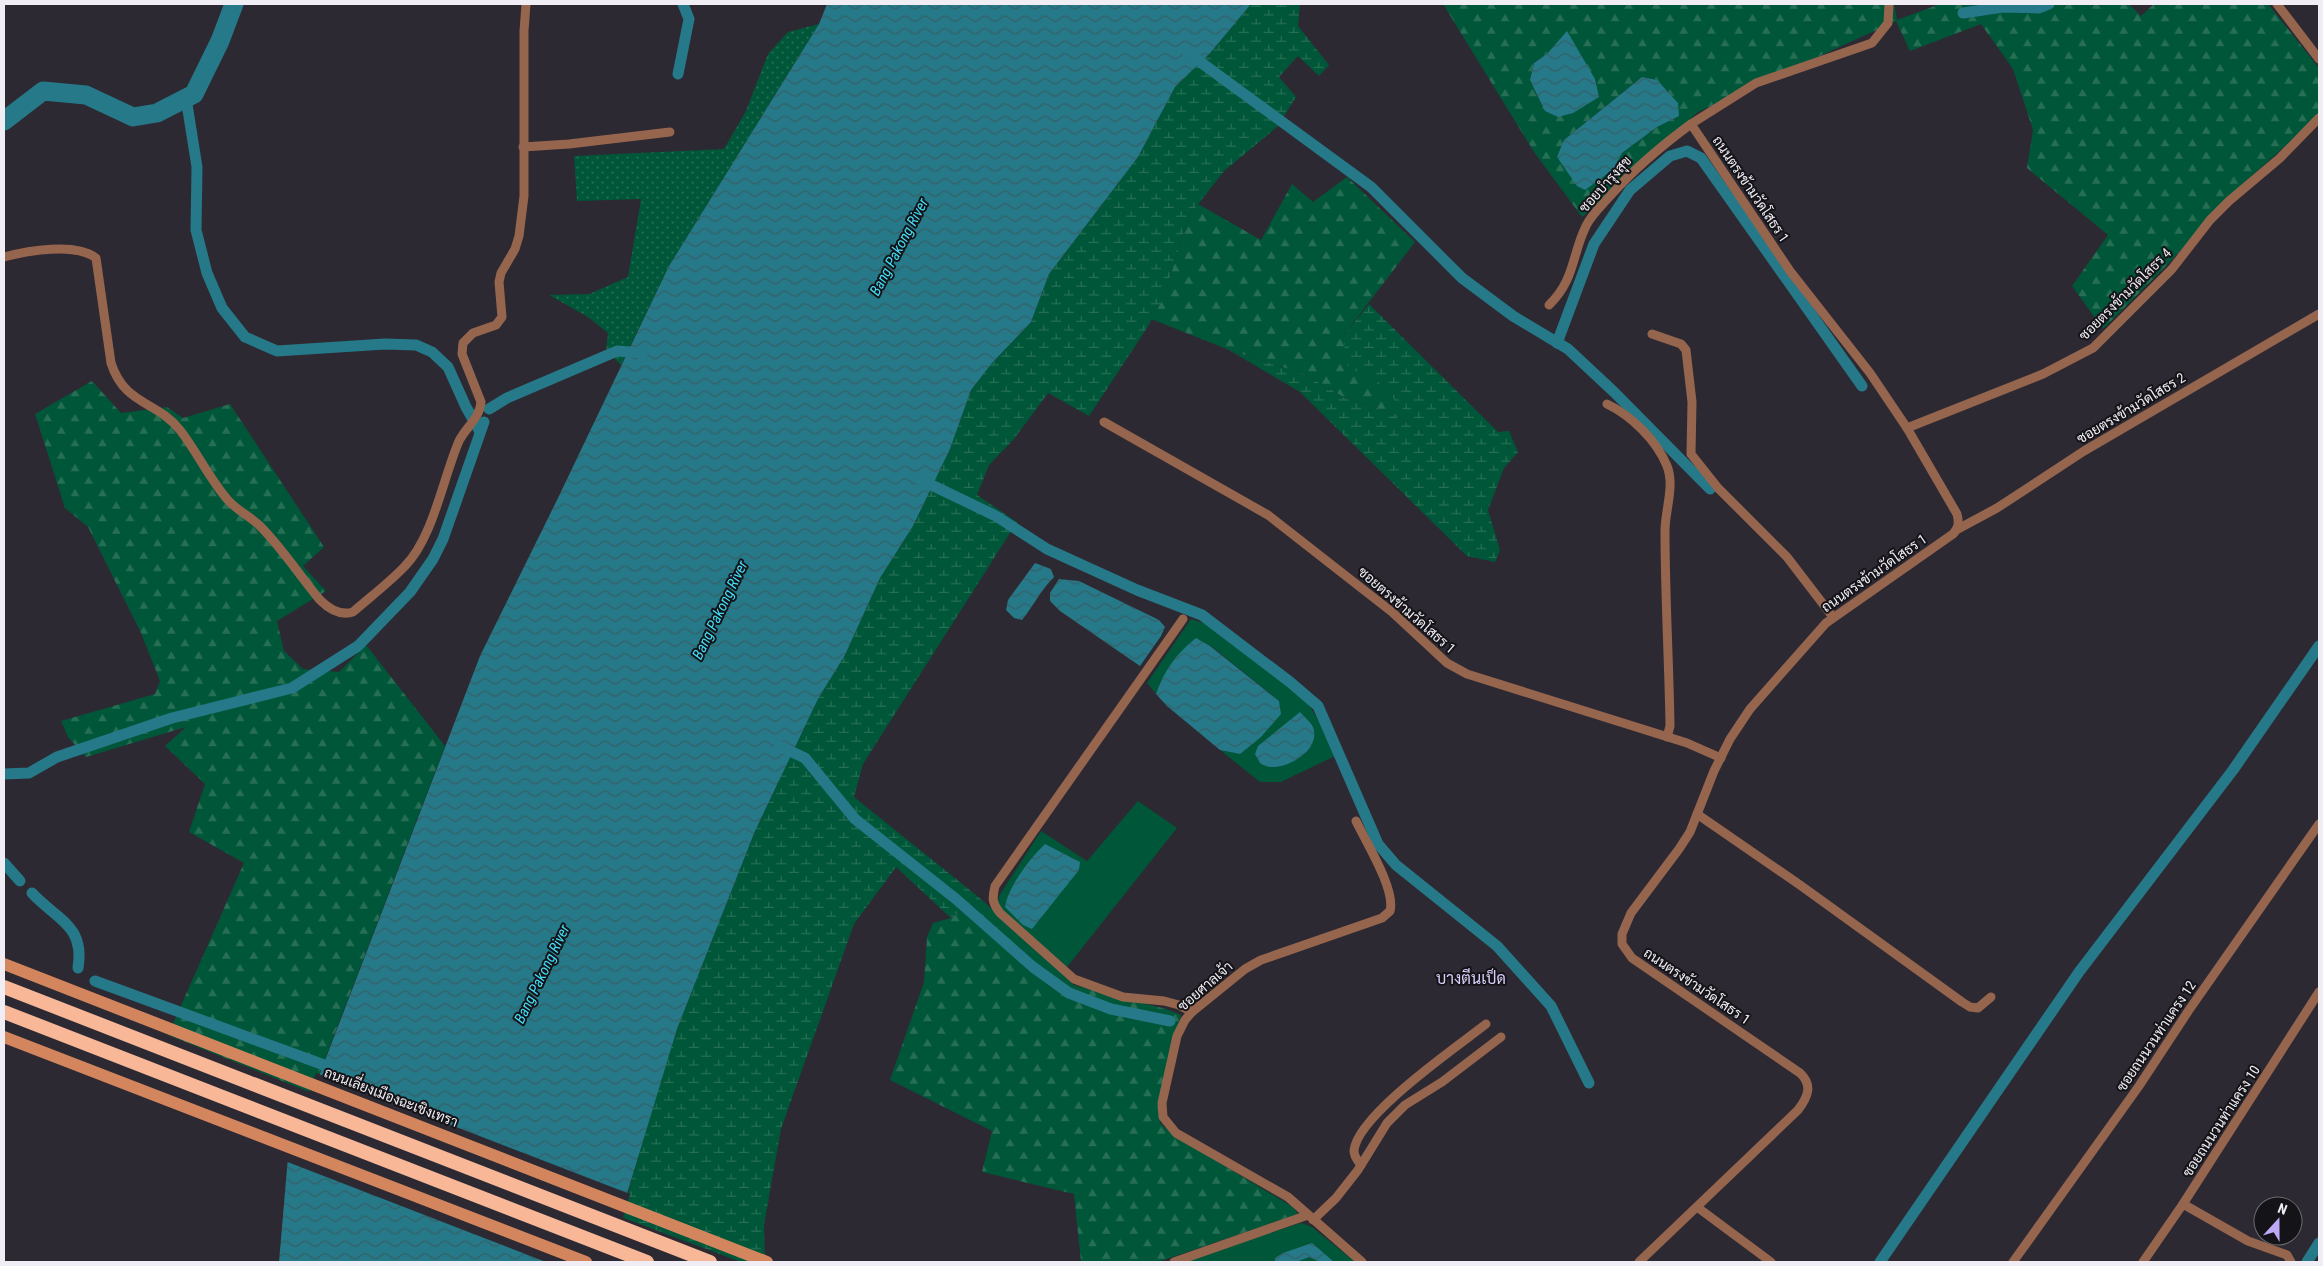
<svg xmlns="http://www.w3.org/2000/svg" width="2323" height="1266" font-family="'Roboto Condensed',Sarabun,sans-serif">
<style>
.grass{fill:#005638}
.forest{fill:url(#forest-firs);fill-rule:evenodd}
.wetland{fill:url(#wetland-marsh)}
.park{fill:url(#park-dots)}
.water{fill:url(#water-waves)}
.pier{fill:#2d2932}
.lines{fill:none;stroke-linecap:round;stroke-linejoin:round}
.canal{stroke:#257988;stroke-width:11}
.river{stroke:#257988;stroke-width:19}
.minor{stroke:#96654e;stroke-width:9}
.secondary{stroke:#d3855e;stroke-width:12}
.trunk{stroke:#f8b898;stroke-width:14}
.labels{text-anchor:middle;stroke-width:4;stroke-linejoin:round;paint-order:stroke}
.street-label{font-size:14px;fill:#f0eef4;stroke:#141317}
.water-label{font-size:15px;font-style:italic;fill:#42dffa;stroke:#141317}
.quarter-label{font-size:16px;fill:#d9cffb;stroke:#141317}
</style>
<defs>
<pattern id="forest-firs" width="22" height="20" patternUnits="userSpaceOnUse" patternTransform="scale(1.25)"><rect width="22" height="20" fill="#005638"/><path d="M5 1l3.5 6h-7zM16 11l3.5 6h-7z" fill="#266f55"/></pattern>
<pattern id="wetland-marsh" width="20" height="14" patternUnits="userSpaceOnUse" patternTransform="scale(1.25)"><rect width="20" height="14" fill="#005638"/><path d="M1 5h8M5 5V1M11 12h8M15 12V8" fill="none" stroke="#266f55"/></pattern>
<pattern id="park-dots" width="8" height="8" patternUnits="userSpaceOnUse" patternTransform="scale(1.25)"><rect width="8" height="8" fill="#005638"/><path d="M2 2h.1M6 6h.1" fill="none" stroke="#266f55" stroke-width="1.8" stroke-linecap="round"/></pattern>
<pattern id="water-waves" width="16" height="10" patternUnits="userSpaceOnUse" patternTransform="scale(1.25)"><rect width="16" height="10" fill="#257988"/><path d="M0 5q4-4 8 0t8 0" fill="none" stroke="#366068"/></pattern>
</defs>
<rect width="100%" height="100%" fill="#2d2932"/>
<g class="grass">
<path d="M 1191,619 L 1209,625 L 1306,700 L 1325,731 L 1335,756 L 1281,782 L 1260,782 L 1220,750 L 1240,754 L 1279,701 L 1211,646 L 1196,639 L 1160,683 L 1156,694 L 1147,683 Z"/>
<path d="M 1138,801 L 1177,828 L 1067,967 L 1005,913 L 998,904 L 999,896 L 1041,831 L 1087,861 Z"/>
<path d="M 1301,1223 L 1312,1227 L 1355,1262 L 1176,1262 Z"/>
</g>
<g class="forest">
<path d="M 1443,4 L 1894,4 L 1897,20 L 1940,4 L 2129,4 L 2141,16 L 2154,4 L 2268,4 L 2319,68 L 2319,116 L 2238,188 L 2168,264 L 2103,329 L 2072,286 L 2108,235 L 2027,168 L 2033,130 L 2013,69 L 1981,24 L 1910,51 L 1896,21 L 1698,112 L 1582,217 L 1534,152 ZM 1567,32 L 1530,80 L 1534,63 L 1547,54 ZM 1642,77 L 1657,80 L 1679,116 L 1657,127 L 1622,153 L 1564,140 Z"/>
<path d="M 1347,177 L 1415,242 L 1343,336 L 1374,377 L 1425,433 L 1381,409 L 1345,398 L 1304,374 L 1229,350 L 1151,319 L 1163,299 L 1189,216 L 1198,204 L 1261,240 L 1292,184 L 1313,202 Z"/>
<path d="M 92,381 L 121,413 L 167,407 L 183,418 L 230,404 L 324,547 L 303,566 L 326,591 L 277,621 L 284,651 L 303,669 L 339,672 L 366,645 L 445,746 L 312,1093 L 168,1035 L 244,863 L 189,832 L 205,784 L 165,746 L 186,727 L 86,757 L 68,737 L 61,721 L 155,694 L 160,681 L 141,633 L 88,527 L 65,508 L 35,414 Z"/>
<path d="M 981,899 L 1074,985 L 1166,1009 L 1181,1015 L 1162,1085 L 1160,1123 L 1173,1135 L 1293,1207 L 1298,1214 L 1158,1262 L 1081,1262 L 1074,1194 L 982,1172 L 992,1131 L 890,1080 L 924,982 L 927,937 L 933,923 L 951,918 Z"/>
</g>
<g class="wetland">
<path d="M 1251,4 L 1300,4 L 1298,26 L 1329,65 L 1319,76 L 1298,56 L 1279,77 L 1296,97 L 1277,127 L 1224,171 L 1189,216 L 1163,299 L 1147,328 L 1089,416 L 1048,393 L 1014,439 L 989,465 L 977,495 L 1017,522 L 863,764 L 854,797 L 981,899 L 951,918 L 896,867 L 854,924 L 781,1129 L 764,1225 L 765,1262 L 741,1262 L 621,1217 L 651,1112 L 677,1029 L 755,831 L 818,699 L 845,655 L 880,578 L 913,526 L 950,449 L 971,390 L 992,363 L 1031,322 L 1049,274 L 1138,157 L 1175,87 L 1211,52 Z"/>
<path d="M 1369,304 L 1498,432 L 1509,431 L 1518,452 L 1504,468 L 1488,510 L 1500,550 L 1495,562 L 1467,556 L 1300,392 L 1229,350 L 1304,374 L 1345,398 L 1381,409 L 1423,432 L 1374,377 L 1348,369 L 1343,336 Z"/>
</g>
<path class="park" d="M 819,24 L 669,266 L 621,365 L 606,350 L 608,333 L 588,317 L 549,295 L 589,294 L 628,277 L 641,199 L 577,201 L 574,156 L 724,149 L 746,111 L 768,54 L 788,32 Z"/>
<g class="water">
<path d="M 827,4 L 1251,4 L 1211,52 L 1175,87 L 1138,157 L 1049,274 L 1031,322 L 992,363 L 971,390 L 950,449 L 913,526 L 880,578 L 845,655 L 818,699 L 755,831 L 677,1029 L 616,1230 L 616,1262 L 279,1262 L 288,1157 L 480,656 L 557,500 L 669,266 L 819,24 Z"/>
<path d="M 1567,31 L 1595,79 L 1599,97 L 1573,113 L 1558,117 L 1545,111 L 1530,80 L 1534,63 L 1547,54 Z"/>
<path d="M 1642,77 L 1657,80 L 1678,103 L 1679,116 L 1657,127 L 1622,153 L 1614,169 L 1585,190 L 1577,186 L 1557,157 L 1564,140 Z"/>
<path d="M 1035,563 L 1051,569 L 1054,577 C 1041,590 1034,605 1022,620 L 1014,618 L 1006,610 L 1008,600 Z"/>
<path d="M 1059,579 L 1079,581 L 1159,620 L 1165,627 L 1161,636 L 1140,666 L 1060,611 L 1050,601 L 1050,593 Z"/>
<path d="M 1196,638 L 1210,646 L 1279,701 L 1281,714 L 1261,737 L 1240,754 L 1220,750 L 1167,706 L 1156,694 C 1164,670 1177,653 1196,638 Z"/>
<path d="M 1300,712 C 1304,717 1310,721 1313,727 C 1321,749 1290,768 1271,767 C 1267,767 1263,765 1260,763 L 1255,754 L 1258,746 Z"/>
<path d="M 1045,844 L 1080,862 L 1079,870 L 1032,929 L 1023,925 L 1005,907 C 1008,887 1030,858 1045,844 Z"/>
<path d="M 1312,1243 L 1334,1262 L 1320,1262 L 1309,1257 L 1296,1262 L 1275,1262 L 1275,1258 L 1283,1253 Z"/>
</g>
<path class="pier" d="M 316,1073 L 630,1194 L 619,1231 L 618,1262 L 546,1262 L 285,1161 Z"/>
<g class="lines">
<g class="canal">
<path d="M 1963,13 L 2003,7 L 2039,8 L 2049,4"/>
<path d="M 1188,53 L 1371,187 L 1462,278 L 1513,316 L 1568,349 L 1614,392 L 1710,489"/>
<path d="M 678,74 L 689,19 L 683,4"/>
<path d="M 186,98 L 197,167 L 196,230 L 207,273 L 222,308 L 245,337 L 277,351 L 385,344 L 416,345 L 432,352 L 448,367 L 466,407 L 479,430"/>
<path d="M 1557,343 L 1594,244 L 1630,190 L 1670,156 L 1687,151 L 1701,158 L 1862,386"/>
<path d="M 489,409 L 507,398 L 617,351 L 642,353"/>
<path d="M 919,479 L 996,516 L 1047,549 L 1137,590 L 1202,615 L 1290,682 L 1318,706 L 1378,844 L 1396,865 L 1497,946 L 1551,1006 L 1589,1083"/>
<path d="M 779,746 L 805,758 L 855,819 L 956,899 L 1033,967 L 1069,993 L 1111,1009 L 1170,1021"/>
<path d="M 4,774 L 29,773 L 57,757 L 172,718 L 292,688 L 358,646 L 410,592 L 433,559 L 443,539 L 484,422"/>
<path d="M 4,863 L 20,881"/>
<path d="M 32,893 C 57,920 85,925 78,968"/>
<path d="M 95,981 L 335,1069"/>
<path d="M 1880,1262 L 2079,972 L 2233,770 L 2319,646"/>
<path d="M 2307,1262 L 2319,1243"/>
</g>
<path class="river" d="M 4,121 L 43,91 L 86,95 L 133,117 L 157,113 L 194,94 L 220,41 L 234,4"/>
<g class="minor">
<path d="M 2277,4 L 2319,59"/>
<path d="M 523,147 L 569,144 L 670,132"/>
<path d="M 4,257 C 27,251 75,242 96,258 L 111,363 C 125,406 156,400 180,430 C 197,452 209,478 227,499 C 236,510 250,516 260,526 C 282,548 300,576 320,600 C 329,609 340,616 353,612 C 370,597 389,583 405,566 C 433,538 443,478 459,441 C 466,427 480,418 481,402 L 462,354 L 463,343 L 473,333 L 496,325 L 502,317 L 499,282 L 501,273 L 515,249 L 519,236 L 524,196 L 524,31 L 526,4"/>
<path d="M 1549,305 C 1575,280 1572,254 1586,226 C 1591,215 1602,205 1610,196 C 1634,169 1661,146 1691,124"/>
<path d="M 1652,334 L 1681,344 L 1686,350 L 1692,402 L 1691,454 L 1718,488 L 1787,557 L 1833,617"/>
<path d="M 1607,404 C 1632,416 1657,441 1667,466 C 1675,486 1665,510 1665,531 C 1665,596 1669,661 1670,726 L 1667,737"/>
<path d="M 1104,422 L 1268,515 L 1392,612 L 1447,663 L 1467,674 L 1687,743 L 1721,758"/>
<path d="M 1907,428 L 2043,374 L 2093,348 L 2172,269 L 2210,220 L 2229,201 L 2280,158 L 2319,118"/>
<path d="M 1958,529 L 1997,508 L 2084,451 L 2319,314"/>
<path d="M 1183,619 L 995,886 C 992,898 992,903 1000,913 L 1074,979 L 1123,997 L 1164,1001 L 1179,1005 L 1192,1012"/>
<path d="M 1697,814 L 1800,885 L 1962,1002 L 1970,1007 L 1978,1008 L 1991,997"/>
<path d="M 1356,821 C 1366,842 1396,890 1390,911 L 1382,918 L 1261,960 L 1245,969 L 1192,1012 L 1185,1020 L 1177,1036 L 1162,1103 L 1163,1117 L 1176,1133 L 1288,1197 L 1362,1262"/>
<path d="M 1361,1165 C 1358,1161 1354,1157 1354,1151 C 1356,1116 1458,1046 1486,1024"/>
<path d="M 2183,1204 L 2248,1241 L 2287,1255 L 2291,1262"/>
<path d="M 1697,1207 L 1771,1262"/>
<path d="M 1313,1220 L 1336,1198 L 1358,1170 L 1387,1123 L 1405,1105 L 1442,1082 L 1501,1037"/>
<path d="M 1174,1262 L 1308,1215"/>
<path d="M 1639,1262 L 1798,1110 C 1808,1097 1813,1085 1800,1073 L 1632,958 L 1622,944 L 1622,934 L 1631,913 L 1679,849 L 1690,832 L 1714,771 L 1730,739 L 1750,709 L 1826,623 L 1953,534 C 1959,528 1959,522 1957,514 L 1907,428 L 1870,373 L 1790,271 L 1691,124 L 1756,83 L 1872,43 L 1888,23 L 1889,4"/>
<path d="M 2013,1262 L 2139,1086 L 2189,1010 L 2319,824"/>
<path d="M 2143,1262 L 2183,1204 L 2319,992"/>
</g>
<g class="secondary">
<path d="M 4,964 L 767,1262"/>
<path d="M 4,1037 L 586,1262"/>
</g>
<g class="trunk">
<path d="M 4,987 L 710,1262"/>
<path d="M 4,1012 L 647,1262"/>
</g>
</g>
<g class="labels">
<g class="street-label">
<text transform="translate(1605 184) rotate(-48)" y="5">ซอยบำรุงสุข</text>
<text transform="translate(1751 189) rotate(56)" y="5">ถนนตรงข้ามวัดโสธร 1</text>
<text transform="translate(2125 294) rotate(-45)" y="5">ซอยตรงข้ามวัดโสธร 4</text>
<text transform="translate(2131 408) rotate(-31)" y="5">ซอยตรงข้ามวัดโสธร 2</text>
<text transform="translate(1874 573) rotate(-35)" y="5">ถนนตรงข้ามวัดโสธร 1</text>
<text transform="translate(1407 610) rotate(41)" y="5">ซอยตรงข้ามวัดโสธร 1</text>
<text transform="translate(1205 986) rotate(-41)" y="5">ซอยศาลเจ้า</text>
<text transform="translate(1697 986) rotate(34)" y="5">ถนนตรงข้ามวัดโสธร 1</text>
<text transform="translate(2156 1036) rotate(-56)" y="5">ซอยถนนวนท่าแครง 12</text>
<text transform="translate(391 1097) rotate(21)" y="5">ถนนเลี่ยงเมืองฉะเชิงเทรา</text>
<text transform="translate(2221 1121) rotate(-57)" y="5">ซอยถนนวนท่าแครง 10</text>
</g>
<g class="water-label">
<text transform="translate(899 247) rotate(-62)" y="5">Bang Pakong River</text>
<text transform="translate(720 610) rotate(-64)" y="5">Bang Pakong River</text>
<text transform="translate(542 974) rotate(-64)" y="5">Bang Pakong River</text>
</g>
<g class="quarter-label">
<text x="1471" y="984">บางตีนเป็ด</text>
</g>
</g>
<rect width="2323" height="1266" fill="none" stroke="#f0eef4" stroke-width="10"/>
<g transform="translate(2278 1221) rotate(21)"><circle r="24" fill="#141317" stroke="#6c6b6f"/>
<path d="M0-4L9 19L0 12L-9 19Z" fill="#bda9f5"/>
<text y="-8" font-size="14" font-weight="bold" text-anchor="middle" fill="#f0eef4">N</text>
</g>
</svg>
